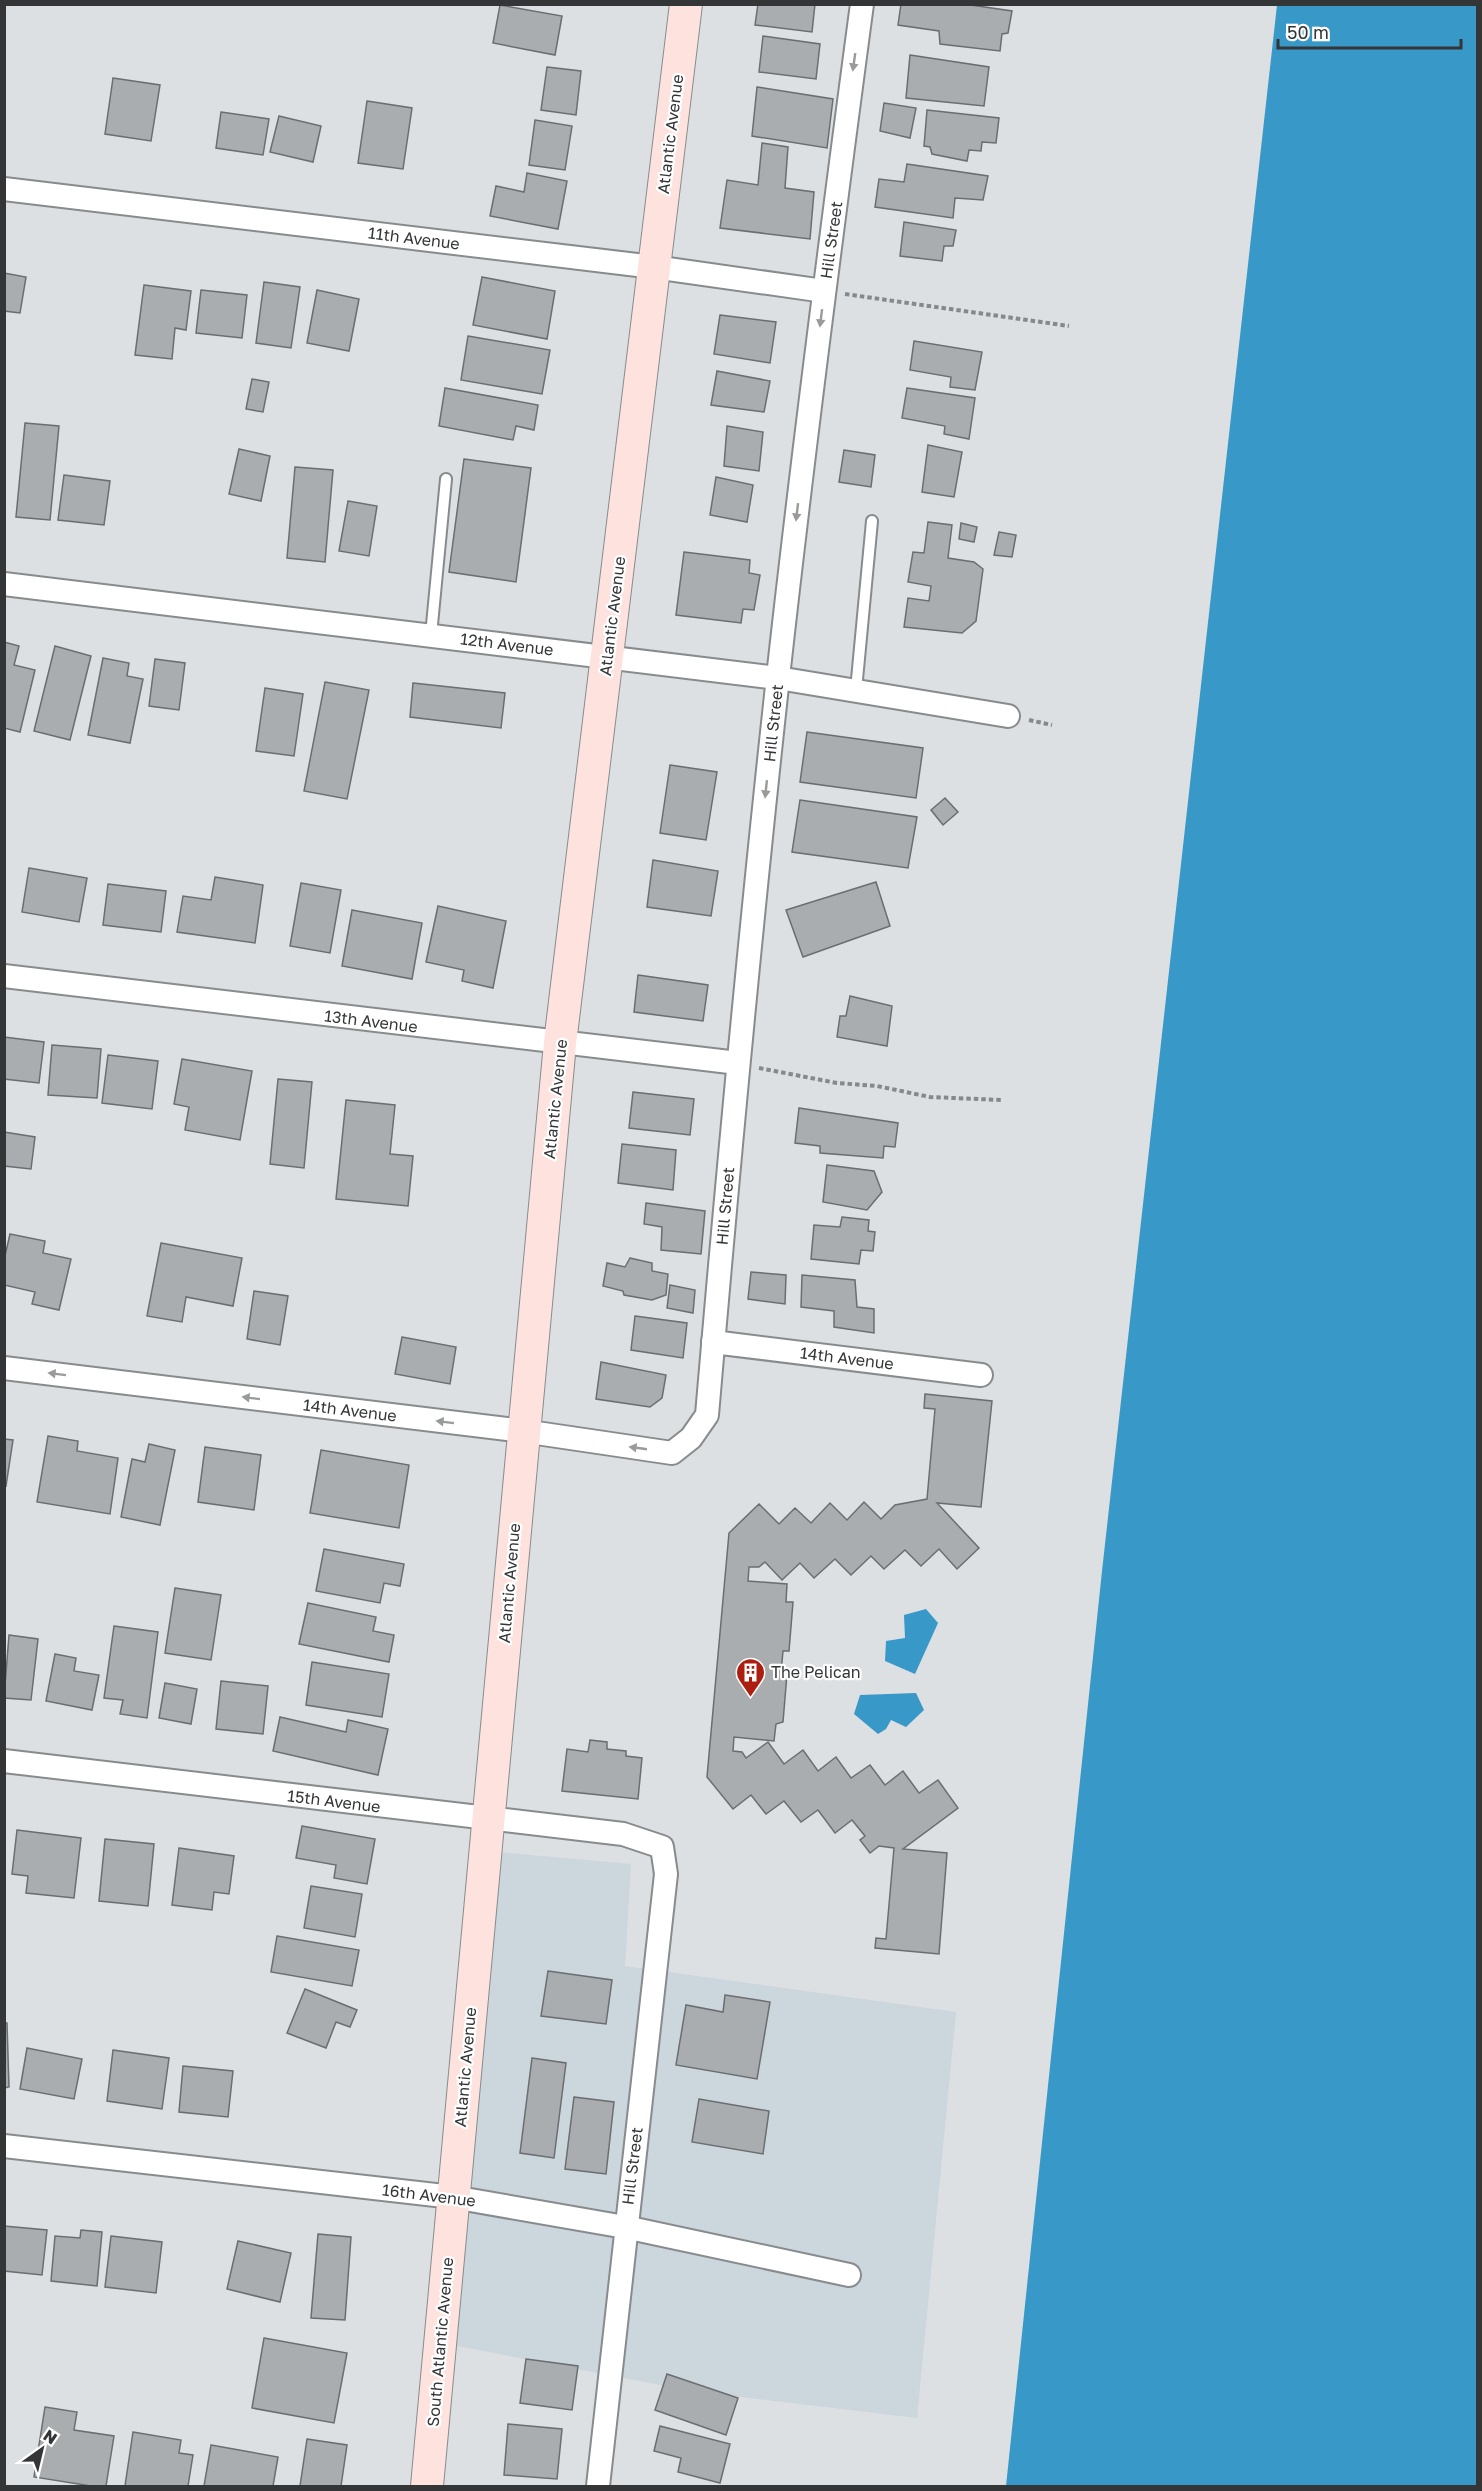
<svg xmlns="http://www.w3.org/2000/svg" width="1482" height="2491" font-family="'Golos Text',sans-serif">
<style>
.built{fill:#cbd6dd}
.water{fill:#3898c7}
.building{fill:#a9adaf;stroke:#6b6e70;stroke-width:1.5}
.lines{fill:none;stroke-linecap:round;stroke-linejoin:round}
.service-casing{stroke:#888b8e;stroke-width:14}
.minor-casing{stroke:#888b8e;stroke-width:26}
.secondary-casing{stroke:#888b8e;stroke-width:34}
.path{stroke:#86898b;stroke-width:4;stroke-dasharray:4.5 3;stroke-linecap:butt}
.service{stroke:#fff;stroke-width:10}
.minor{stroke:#fff;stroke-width:22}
.secondary{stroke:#fde2de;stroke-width:32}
.oneway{fill:#999a9a}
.labels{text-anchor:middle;stroke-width:4.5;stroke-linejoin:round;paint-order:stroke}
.street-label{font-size:16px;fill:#333536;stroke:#fff}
.poi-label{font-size:16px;fill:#333536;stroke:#fff;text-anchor:start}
</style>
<rect width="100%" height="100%" fill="#dce0e2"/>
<path class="built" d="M 497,1852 L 631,1864 L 625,1966 L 956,2012 L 917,2418 L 692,2391 L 452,2345 Z"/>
<g class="water">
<path d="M 1277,5 L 1477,5 L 1477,2486 L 1006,2486 L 1102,1571 Z"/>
<path d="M 926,1609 L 938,1623 L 915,1674 L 885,1661 L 886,1641 L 905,1638 L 904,1615 Z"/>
<path d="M 916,1693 L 924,1710 L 906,1727 L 891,1720 L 886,1729 L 878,1734 L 854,1714 L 860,1695 Z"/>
</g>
<g class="building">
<path d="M 758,4 L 815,4 L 812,32 L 755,25 Z"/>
<path d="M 901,4 L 964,4 L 1012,11 L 1008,33 L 1002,34 L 1000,51 L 940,44 L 939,31 L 898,25 Z"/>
<path d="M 500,5 L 562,16 L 555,55 L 493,43 Z"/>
<path d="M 763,36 L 820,44 L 816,79 L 759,72 Z"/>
<path d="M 910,55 L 989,67 L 984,106 L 906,98 Z"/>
<path d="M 547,67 L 581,71 L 576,115 L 541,110 Z"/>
<path d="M 113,78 L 160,85 L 151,141 L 105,134 Z"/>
<path d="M 757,87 L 833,99 L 827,148 L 752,136 Z"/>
<path d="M 367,101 L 412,108 L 403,169 L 358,163 Z"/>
<path d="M 884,103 L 916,108 L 910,138 L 880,131 Z"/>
<path d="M 927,110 L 999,118 L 996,143 L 982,142 L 981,151 L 969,150 L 967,161 L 932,154 L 930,147 L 924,146 Z"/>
<path d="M 221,112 L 269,119 L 263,155 L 216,148 Z"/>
<path d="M 279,116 L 321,126 L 313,162 L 270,152 Z"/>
<path d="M 535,120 L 572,126 L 565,170 L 529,165 Z"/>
<path d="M 762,143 L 788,147 L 785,188 L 814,192 L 810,239 L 720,228 L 727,180 L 758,185 Z"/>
<path d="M 907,164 L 988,176 L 983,200 L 955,198 L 953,218 L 875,207 L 879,179 L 904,182 Z"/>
<path d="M 527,173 L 567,181 L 558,229 L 490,216 L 496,186 L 524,192 Z"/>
<path d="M 904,222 L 956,230 L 953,246 L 944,246 L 942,261 L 900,256 Z"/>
<path d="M 4,273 L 26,277 L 20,313 L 4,311 Z"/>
<path d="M 482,277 L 555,291 L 547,339 L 473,325 Z"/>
<path d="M 264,282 L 300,287 L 291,348 L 256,343 Z"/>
<path d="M 144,285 L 191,291 L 186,330 L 175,328 L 172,359 L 135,355 Z"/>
<path d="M 201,290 L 247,295 L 242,338 L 196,333 Z"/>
<path d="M 317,290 L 359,299 L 349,351 L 307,343 Z"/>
<path d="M 720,315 L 776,322 L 770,363 L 714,354 Z"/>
<path d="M 468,336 L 550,350 L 542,394 L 461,380 Z"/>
<path d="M 914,341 L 982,352 L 975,390 L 950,387 L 951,377 L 910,370 Z"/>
<path d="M 717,371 L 770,381 L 764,412 L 711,405 Z"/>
<path d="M 252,379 L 269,382 L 263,412 L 246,409 Z"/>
<path d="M 445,388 L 538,405 L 534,430 L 516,426 L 513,440 L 439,426 Z"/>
<path d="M 907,388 L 975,398 L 969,439 L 944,434 L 945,426 L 902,418 Z"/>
<path d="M 25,423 L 59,426 L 50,520 L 16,517 Z"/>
<path d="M 727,426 L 763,432 L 759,471 L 724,466 Z"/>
<path d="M 928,445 L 962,452 L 954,497 L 922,492 Z"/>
<path d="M 239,449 L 270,456 L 261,501 L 229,494 Z"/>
<path d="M 844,450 L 875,455 L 871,487 L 839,482 Z"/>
<path d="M 464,459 L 531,468 L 516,582 L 449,572 Z"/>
<path d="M 295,467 L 333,470 L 325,562 L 287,558 Z"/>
<path d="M 64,475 L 110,481 L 104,525 L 58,520 Z"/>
<path d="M 716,477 L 753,485 L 747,522 L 710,515 Z"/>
<path d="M 348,501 L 377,506 L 369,556 L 339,551 Z"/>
<path d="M 928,522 L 952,525 L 948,558 L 974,562 L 983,569 L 976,621 L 962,633 L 904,627 L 908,598 L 929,601 L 931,586 L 908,582 L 913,552 L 924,553 Z"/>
<path d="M 961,523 L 977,527 L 974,542 L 959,539 Z"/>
<path d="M 999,532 L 1016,535 L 1012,557 L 994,555 Z"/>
<path d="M 684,552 L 750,560 L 749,573 L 760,575 L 754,610 L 743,609 L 741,623 L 676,615 Z"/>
<path d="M 4,642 L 19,646 L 14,665 L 35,670 L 20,732 L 4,728 Z"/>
<path d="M 55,646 L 91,656 L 70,740 L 34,731 Z"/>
<path d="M 103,658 L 129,663 L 127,676 L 143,679 L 130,743 L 88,735 Z"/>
<path d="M 155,659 L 185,663 L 179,710 L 149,706 Z"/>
<path d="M 325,682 L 369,690 L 347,799 L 304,791 Z"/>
<path d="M 413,683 L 505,693 L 501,728 L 410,717 Z"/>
<path d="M 265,688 L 303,694 L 294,756 L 256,751 Z"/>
<path d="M 807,732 L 923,748 L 916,798 L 800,782 Z"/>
<path d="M 670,765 L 717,772 L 706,840 L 660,833 Z"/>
<path d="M 945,798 L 958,812 L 943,825 L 931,810 Z"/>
<path d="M 800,800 L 917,817 L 908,868 L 792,852 Z"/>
<path d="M 653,860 L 718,871 L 711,916 L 647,907 Z"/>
<path d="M 29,868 L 87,878 L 79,922 L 22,912 Z"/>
<path d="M 215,877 L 263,885 L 255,943 L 177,932 L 183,896 L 211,900 Z"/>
<path d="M 876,882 L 890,926 L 803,957 L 786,910 Z"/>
<path d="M 301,883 L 341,890 L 330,953 L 290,946 Z"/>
<path d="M 108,884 L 166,891 L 161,932 L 103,925 Z"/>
<path d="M 438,906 L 506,921 L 493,988 L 462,981 L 464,970 L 426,962 Z"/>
<path d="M 352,910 L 422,923 L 412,979 L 342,966 Z"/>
<path d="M 638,975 L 708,985 L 703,1021 L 634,1012 Z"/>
<path d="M 850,996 L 892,1006 L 887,1046 L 837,1037 L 840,1016 L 846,1016 Z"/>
<path d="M 4,1037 L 44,1042 L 39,1083 L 4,1079 Z"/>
<path d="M 52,1045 L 101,1049 L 97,1098 L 48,1095 Z"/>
<path d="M 108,1055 L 158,1061 L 152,1109 L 102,1103 Z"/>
<path d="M 182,1059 L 252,1071 L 240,1140 L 185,1130 L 189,1107 L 174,1104 Z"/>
<path d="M 278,1079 L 312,1082 L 304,1168 L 270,1164 Z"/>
<path d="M 633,1092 L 694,1099 L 690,1135 L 629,1128 Z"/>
<path d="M 346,1100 L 395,1105 L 390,1154 L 413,1156 L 408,1206 L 336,1199 Z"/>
<path d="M 799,1108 L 898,1123 L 895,1147 L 884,1146 L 883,1158 L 820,1153 L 820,1146 L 795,1143 Z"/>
<path d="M 4,1132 L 35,1137 L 31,1169 L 4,1166 Z"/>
<path d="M 622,1144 L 676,1150 L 673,1190 L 618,1183 Z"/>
<path d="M 827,1165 L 874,1171 L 882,1192 L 867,1210 L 823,1202 Z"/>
<path d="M 646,1203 L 705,1211 L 701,1254 L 661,1250 L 662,1227 L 644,1224 Z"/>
<path d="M 842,1217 L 869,1220 L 868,1231 L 875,1232 L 873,1251 L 861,1250 L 859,1264 L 811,1259 L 814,1225 L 840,1227 Z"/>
<path d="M 10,1234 L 45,1241 L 43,1253 L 71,1259 L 59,1310 L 32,1304 L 35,1292 L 4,1285 L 4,1260 Z"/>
<path d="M 161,1243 L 242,1258 L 233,1306 L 186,1297 L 182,1322 L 147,1316 Z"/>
<path d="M 630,1258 L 652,1263 L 652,1271 L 668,1274 L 666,1295 L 652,1300 L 624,1295 L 623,1291 L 603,1286 L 607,1263 L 625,1267 Z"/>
<path d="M 751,1272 L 786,1275 L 785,1304 L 748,1299 Z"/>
<path d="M 802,1275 L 855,1280 L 857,1307 L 874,1309 L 874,1333 L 834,1327 L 834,1311 L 801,1307 Z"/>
<path d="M 670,1285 L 695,1290 L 693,1313 L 667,1308 Z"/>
<path d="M 254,1291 L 288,1296 L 280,1345 L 247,1339 Z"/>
<path d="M 635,1316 L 687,1323 L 683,1358 L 631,1350 Z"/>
<path d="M 402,1337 L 456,1347 L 450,1384 L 395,1374 Z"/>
<path d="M 601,1362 L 666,1375 L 662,1398 L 650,1407 L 596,1399 Z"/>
<path d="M 925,1394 L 992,1401 L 981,1507 L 937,1503 L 979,1548 L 957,1569 L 939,1549 L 921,1566 L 905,1550 L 884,1569 L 871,1556 L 851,1575 L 835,1559 L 814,1578 L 800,1563 L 782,1580 L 765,1562 L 759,1567 L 749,1567 L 748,1581 L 787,1584 L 786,1602 L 793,1602 L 789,1651 L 783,1651 L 781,1673 L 787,1674 L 783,1722 L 776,1724 L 774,1741 L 734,1737 L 733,1751 L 742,1752 L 746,1758 L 768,1742 L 784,1764 L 803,1750 L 818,1771 L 836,1757 L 851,1778 L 870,1765 L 885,1785 L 903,1771 L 919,1793 L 938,1780 L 958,1808 L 903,1849 L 947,1853 L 939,1954 L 875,1948 L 876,1938 L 886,1939 L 894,1848 L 879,1846 L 870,1853 L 860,1840 L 865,1836 L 852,1820 L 835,1833 L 818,1810 L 801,1822 L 784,1801 L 766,1814 L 751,1795 L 733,1809 L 707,1777 L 729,1533 L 759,1504 L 779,1524 L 795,1508 L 811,1523 L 830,1503 L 847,1520 L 864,1502 L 881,1519 L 895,1505 L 927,1499 L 935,1409 L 924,1408 Z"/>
<path d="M 48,1436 L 78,1441 L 77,1451 L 118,1458 L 110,1514 L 37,1502 Z"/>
<path d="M 4,1439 L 13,1440 L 6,1486 L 4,1485 Z"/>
<path d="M 149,1444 L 175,1450 L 160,1525 L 121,1517 L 132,1459 L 145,1462 Z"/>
<path d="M 205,1447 L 261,1455 L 254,1510 L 198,1502 Z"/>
<path d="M 321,1450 L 409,1465 L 399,1528 L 310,1513 Z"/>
<path d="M 324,1549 L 404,1564 L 400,1586 L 384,1583 L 380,1603 L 316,1591 Z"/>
<path d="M 175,1588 L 221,1595 L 211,1660 L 165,1653 Z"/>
<path d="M 308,1603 L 376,1617 L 373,1631 L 394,1635 L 389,1662 L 299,1644 Z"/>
<path d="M 114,1626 L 158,1632 L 147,1718 L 120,1714 L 123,1700 L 104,1698 Z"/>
<path d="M 9,1635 L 38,1639 L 31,1700 L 4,1698 Z"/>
<path d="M 55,1654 L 76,1658 L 74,1671 L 99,1675 L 92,1710 L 46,1701 Z"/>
<path d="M 312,1662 L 389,1674 L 382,1717 L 306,1705 Z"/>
<path d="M 221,1681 L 268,1686 L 263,1734 L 216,1729 Z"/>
<path d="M 165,1683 L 197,1689 L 191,1724 L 159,1718 Z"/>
<path d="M 280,1717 L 346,1732 L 348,1720 L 388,1729 L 378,1775 L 273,1751 Z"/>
<path d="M 590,1740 L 607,1742 L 607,1749 L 626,1751 L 626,1756 L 642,1758 L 638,1799 L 562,1791 L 567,1749 L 588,1752 Z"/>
<path d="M 302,1826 L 375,1839 L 367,1884 L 334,1878 L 336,1865 L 296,1858 Z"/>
<path d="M 17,1830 L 81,1838 L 74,1898 L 26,1893 L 28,1876 L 12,1874 Z"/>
<path d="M 105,1839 L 154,1844 L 148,1906 L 99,1901 Z"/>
<path d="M 179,1848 L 234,1856 L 229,1894 L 214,1892 L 212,1910 L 172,1905 Z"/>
<path d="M 311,1886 L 362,1894 L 355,1937 L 304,1928 Z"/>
<path d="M 277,1936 L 359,1950 L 352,1986 L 271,1972 Z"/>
<path d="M 548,1971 L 612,1980 L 606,2024 L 541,2016 Z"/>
<path d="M 305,1989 L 357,2010 L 350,2027 L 336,2022 L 326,2048 L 287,2033 Z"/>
<path d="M 725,1995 L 770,2002 L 757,2079 L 676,2065 L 686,2005 L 723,2012 Z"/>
<path d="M 4,2023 L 7,2023 L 9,2087 L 4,2088 Z"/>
<path d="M 27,2048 L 82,2059 L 74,2099 L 20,2089 Z"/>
<path d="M 113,2050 L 169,2058 L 162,2109 L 107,2101 Z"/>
<path d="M 532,2058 L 566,2063 L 554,2158 L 520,2153 Z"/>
<path d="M 183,2066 L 233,2071 L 228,2117 L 179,2112 Z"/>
<path d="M 574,2097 L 614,2102 L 606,2174 L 565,2169 Z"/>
<path d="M 699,2099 L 769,2111 L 763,2154 L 692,2142 Z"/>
<path d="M 4,2226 L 47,2230 L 42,2275 L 4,2271 Z"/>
<path d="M 81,2230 L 102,2232 L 97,2286 L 51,2281 L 55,2236 L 80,2238 Z"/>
<path d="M 318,2234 L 351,2237 L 345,2320 L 311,2318 Z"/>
<path d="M 111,2236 L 162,2242 L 156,2293 L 105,2287 Z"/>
<path d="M 238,2241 L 291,2253 L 280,2302 L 227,2289 Z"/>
<path d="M 264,2338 L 347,2353 L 334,2423 L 252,2408 Z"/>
<path d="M 526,2359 L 578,2366 L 572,2410 L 520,2403 Z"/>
<path d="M 667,2374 L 738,2398 L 726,2435 L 655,2410 Z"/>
<path d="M 45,2407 L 77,2412 L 74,2430 L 114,2436 L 106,2486 L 91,2486 L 34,2477 Z"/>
<path d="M 508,2424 L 562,2429 L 557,2479 L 504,2475 Z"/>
<path d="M 660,2426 L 730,2444 L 720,2483 L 678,2472 L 681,2458 L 654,2451 Z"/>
<path d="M 133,2432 L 181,2440 L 179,2453 L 193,2455 L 188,2486 L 125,2486 Z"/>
<path d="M 307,2439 L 347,2445 L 341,2486 L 300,2486 Z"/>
<path d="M 211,2445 L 278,2457 L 273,2486 L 204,2486 Z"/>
</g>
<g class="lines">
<defs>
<g id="service">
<path d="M 431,635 L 446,479"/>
<path d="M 856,690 L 872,521"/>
</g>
<g id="minor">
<path d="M 4,189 L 654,267 L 824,291"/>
<path d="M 4,584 L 778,678 L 1008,716"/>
<path d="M 4,976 L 738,1063"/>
<path d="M 713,1342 L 981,1375"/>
<path d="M 4,1368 L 523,1431 L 672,1453 L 691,1438 L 707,1415 C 728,1169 751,923 778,677 C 803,452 832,228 862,4"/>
<path d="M 4,1761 L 623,1834 L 662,1847 L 666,1874 L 598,2486"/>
<path d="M 4,2146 L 453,2197 L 625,2227 L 849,2275"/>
</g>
<path id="secondary" d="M 427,2486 L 560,1043 L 686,4"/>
</defs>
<use href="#service" class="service-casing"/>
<use href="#minor" class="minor-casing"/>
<use href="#secondary" class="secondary-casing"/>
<g class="path">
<path d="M 845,294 L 1069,326"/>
<path d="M 1029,720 L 1052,725"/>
<path d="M 759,1068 L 837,1083 L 877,1086 L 930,1097 L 1001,1100"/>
</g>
<use href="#service" class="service"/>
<use href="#minor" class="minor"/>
<use href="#secondary" class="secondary"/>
</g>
<defs><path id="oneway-solid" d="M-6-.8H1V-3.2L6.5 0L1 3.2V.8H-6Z" transform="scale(1.5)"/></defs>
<g class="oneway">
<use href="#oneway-solid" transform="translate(854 62) rotate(98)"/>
<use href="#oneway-solid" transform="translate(821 318) rotate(97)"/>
<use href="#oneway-solid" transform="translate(797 512) rotate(97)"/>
<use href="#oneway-solid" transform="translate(766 789) rotate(96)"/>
<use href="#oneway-solid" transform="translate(57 1374) rotate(-173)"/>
<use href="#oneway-solid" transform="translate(251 1398) rotate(-173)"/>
<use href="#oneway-solid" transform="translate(445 1422) rotate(-173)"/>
<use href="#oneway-solid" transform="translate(638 1448) rotate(-172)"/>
</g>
<defs>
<symbol id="building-pin" viewBox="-11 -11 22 30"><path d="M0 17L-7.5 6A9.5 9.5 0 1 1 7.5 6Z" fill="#ad1d10" stroke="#fff"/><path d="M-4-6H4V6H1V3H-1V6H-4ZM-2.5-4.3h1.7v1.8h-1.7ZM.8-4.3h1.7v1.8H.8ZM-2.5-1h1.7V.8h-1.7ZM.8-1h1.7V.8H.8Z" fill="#fff"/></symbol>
</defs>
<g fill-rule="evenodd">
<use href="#building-pin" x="734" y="1656" width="33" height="45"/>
</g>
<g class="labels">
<g class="street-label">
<text transform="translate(670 134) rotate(-83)" y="6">Atlantic Avenue</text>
<text transform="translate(414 238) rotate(7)" y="6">11th Avenue</text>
<text transform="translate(831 240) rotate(-82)" y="6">Hill Street</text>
<text transform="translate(612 616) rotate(-83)" y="6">Atlantic Avenue</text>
<text transform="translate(507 644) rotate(7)" y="6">12th Avenue</text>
<text transform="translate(773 723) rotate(-84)" y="6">Hill Street</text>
<text transform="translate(371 1021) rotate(7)" y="6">13th Avenue</text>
<text transform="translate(555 1099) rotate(-84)" y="6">Atlantic Avenue</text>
<text transform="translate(725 1206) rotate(-85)" y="6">Hill Street</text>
<text transform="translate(847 1358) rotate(7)" y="6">14th Avenue</text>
<text transform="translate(350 1410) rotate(7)" y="6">14th Avenue</text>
<text transform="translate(509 1583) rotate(-85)" y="6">Atlantic Avenue</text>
<text transform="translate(334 1801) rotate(7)" y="6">15th Avenue</text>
<text transform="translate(465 2067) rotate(-85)" y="6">Atlantic Avenue</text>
<text transform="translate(632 2166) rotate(-83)" y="6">Hill Street</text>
<text transform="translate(429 2195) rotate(7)" y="6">16th Avenue</text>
<text transform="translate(440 2342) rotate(-85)" y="6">South Atlantic Avenue</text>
</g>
<g class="poi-label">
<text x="771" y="1678">The Pelican</text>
</g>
</g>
<rect width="1482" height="2491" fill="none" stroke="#333536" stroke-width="12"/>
<g transform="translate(42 2449) rotate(34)" stroke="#ffffff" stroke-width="4.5" paint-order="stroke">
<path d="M0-4.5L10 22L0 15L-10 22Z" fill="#333536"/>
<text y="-9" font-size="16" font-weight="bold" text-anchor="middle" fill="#333536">N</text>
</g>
<path d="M1278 39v9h183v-9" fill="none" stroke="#333536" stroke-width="3"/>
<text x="1287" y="39" font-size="18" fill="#333536" stroke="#ffffff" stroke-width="4.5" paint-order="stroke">50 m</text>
</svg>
